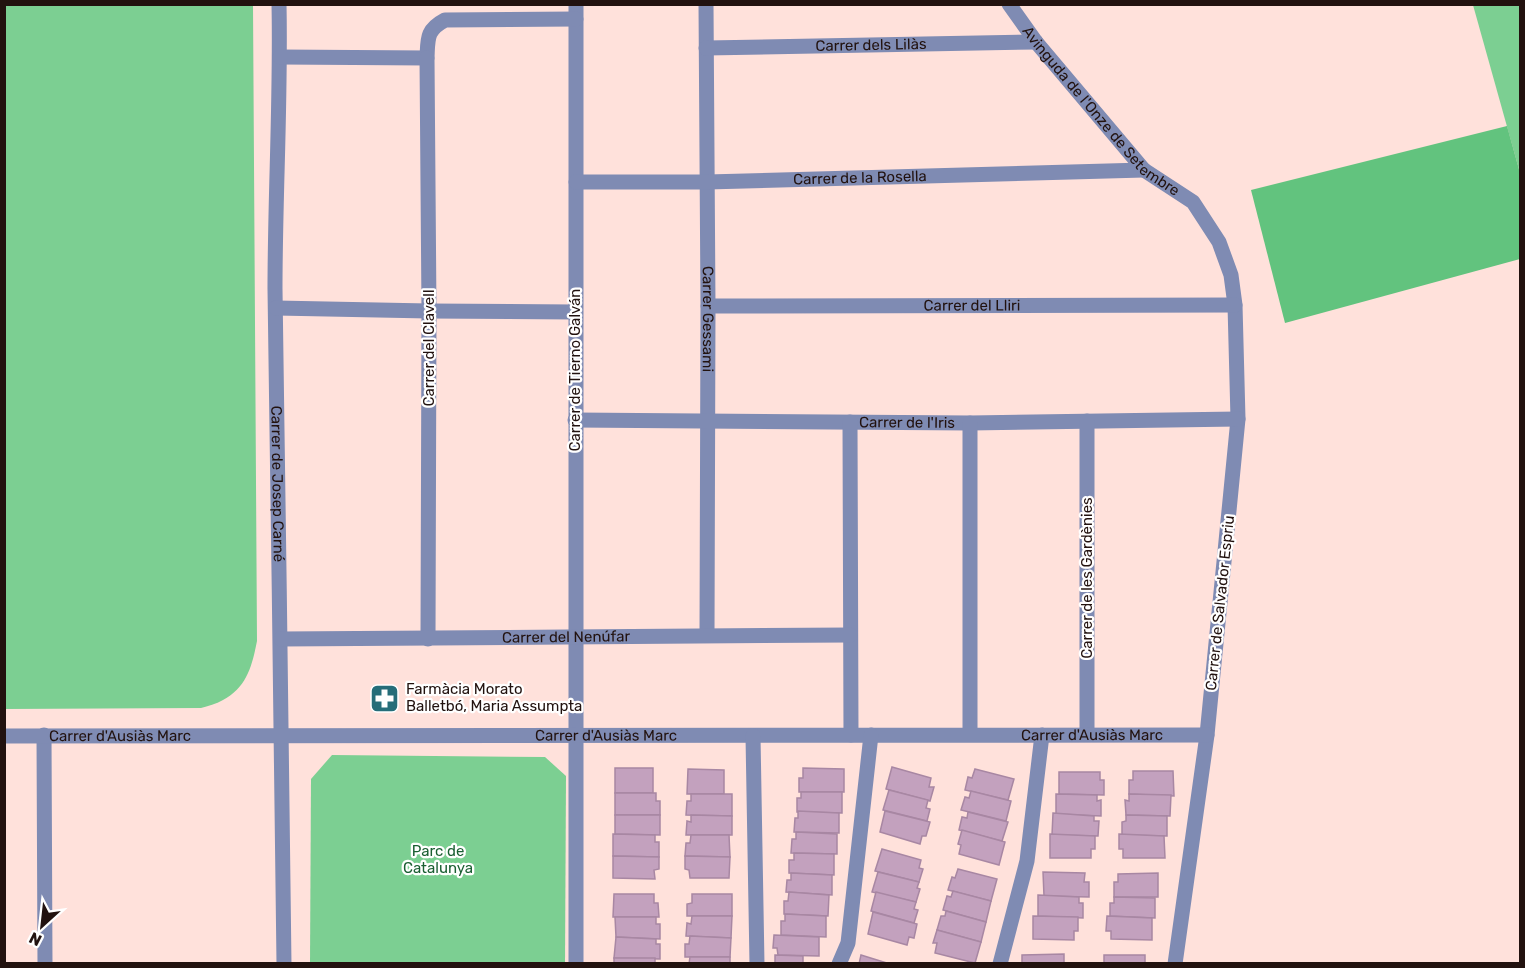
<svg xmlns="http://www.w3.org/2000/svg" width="1525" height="968" font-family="Rubik,sans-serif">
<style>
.green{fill:#7ccf92}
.forest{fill:#62c37e}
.building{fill:#c3a1be;stroke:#a887a3;stroke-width:1.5}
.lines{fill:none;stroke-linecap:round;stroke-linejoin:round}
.minor{stroke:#7f8bb3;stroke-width:15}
.labels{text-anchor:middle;stroke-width:4.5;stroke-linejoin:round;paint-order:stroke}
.street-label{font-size:15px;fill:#22120f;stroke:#fff}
.poi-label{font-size:15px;fill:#22120f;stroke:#fff;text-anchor:start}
.park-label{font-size:15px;fill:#1a5f32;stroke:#fff}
</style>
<rect width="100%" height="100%" fill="#ffe1db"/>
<g class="green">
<path d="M 5,5 L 253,5 L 257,641 C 252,666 247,687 223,700 C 216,704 208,706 201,708 L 5,709 Z"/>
<path d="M 1473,5 L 1520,5 L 1520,173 Z"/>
<path d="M 332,755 L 545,757 L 566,776 L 565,963 L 310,963 L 311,779 Z"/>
</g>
<path class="forest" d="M 1507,126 L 1520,173 L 1520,259 L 1285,323 L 1251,190 Z"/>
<g class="building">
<path d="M 892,767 L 931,778 L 929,787 L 934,787 L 930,801 L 886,789 Z"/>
<rect x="615" y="768" width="38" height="25"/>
<path d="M 803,768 L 844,769 L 844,792 L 799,792 L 799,778 L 803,778 Z"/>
<path d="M 688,769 L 724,770 L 724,794 L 687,794 Z"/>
<path d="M 975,769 L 1014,779 L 1008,800 L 965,790 L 968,777 L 972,778 Z"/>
<path d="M 1133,771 L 1173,771 L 1174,796 L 1129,794 L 1129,780 L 1133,780 Z"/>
<path d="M 1059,772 L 1100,772 L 1100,780 L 1104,780 L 1104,795 L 1059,794 Z"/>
<path d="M 889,790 L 928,800 L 926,808 L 930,809 L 927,821 L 883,810 Z"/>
<path d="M 971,791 L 1011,801 L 1006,821 L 961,810 L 965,797 L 969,798 Z"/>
<path d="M 801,792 L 842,792 L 842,813 L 797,812 L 797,798 L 801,798 Z"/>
<path d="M 615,793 L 656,793 L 656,801 L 660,801 L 660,815 L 615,815 Z"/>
<path d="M 691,794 L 732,794 L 732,816 L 686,815 L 687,801 L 691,801 Z"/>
<path d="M 1056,794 L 1097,795 L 1097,801 L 1101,800 L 1101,816 L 1056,814 Z"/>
<path d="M 1129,794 L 1171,795 L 1170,816 L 1126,815 L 1125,800 L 1129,801 Z"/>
<path d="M 798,811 L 839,813 L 839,833 L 794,832 L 795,818 L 798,818 Z"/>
<path d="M 885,811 L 930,822 L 926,836 L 922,836 L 920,844 L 880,832 Z"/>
<path d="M 968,812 L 1008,822 L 1002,841 L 959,830 L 962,817 L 967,818 Z"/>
<path d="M 1053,813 L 1094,816 L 1094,821 L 1099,821 L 1098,836 L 1052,835 Z"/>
<path d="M 615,815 L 660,815 L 660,835 L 615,834 Z"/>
<path d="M 691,815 L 732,816 L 732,835 L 686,835 L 687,821 L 691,822 Z"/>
<path d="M 1126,815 L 1167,816 L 1167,836 L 1122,835 L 1122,822 L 1126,821 Z"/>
<path d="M 962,830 L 1005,842 L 999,865 L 959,854 L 961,845 L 958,844 Z"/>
<path d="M 796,832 L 837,834 L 837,854 L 791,853 L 792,839 L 796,839 Z"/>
<path d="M 613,834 L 655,835 L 655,842 L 659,842 L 659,857 L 613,856 Z"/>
<path d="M 1050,834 L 1095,836 L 1095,849 L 1091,849 L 1091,858 L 1050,858 Z"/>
<path d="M 1119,834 L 1164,836 L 1165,858 L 1123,858 L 1123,849 L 1119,849 Z"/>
<path d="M 691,835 L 729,835 L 730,857 L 685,856 L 686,843 L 690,843 Z"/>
<path d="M 882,849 L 921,860 L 919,868 L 923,869 L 919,882 L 875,871 Z"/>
<path d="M 794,853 L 834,854 L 834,875 L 789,873 L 789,860 L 794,860 Z"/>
<path d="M 613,856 L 659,857 L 659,869 L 654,870 L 655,879 L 613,878 Z"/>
<path d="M 685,856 L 730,857 L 729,878 L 690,878 L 689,870 L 685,869 Z"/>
<path d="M 958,869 L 997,879 L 991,901 L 948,890 L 952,877 L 955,878 Z"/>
<path d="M 878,872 L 919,882 L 917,888 L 920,889 L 916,902 L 872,892 Z"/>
<path d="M 1043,872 L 1085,873 L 1084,882 L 1089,882 L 1089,897 L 1044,896 Z"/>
<path d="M 791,873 L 832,875 L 832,895 L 786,892 L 787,880 L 791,880 Z"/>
<path d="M 1158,873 L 1158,897 L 1114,897 L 1114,882 L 1118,882 L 1118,874 Z"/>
<path d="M 953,891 L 991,901 L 986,922 L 943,910 L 947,896 L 951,897 Z"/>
<path d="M 789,892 L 829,895 L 828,916 L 784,914 L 784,901 L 788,901 Z"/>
<path d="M 876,892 L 916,902 L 914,909 L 918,910 L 914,923 L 871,911 Z"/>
<path d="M 614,894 L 654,894 L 654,903 L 658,903 L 659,917 L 613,917 Z"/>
<path d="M 692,894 L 732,894 L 732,916 L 687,916 L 687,904 L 692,903 Z"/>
<path d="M 1038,895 L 1079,897 L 1079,903 L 1083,903 L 1083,918 L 1038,916 Z"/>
<path d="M 1114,897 L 1155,898 L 1155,918 L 1110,916 L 1110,903 L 1114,903 Z"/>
<path d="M 946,911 L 986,922 L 981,942 L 937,930 L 941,916 L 945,916 Z"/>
<path d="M 873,912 L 917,924 L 914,938 L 909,937 L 907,945 L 868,934 Z"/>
<path d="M 785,914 L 826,916 L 826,937 L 781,935 L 781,921 L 785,921 Z"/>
<path d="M 692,916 L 732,916 L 731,938 L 686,936 L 687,923 L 691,924 Z"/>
<path d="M 1033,916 L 1078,917 L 1078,931 L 1074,931 L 1074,940 L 1033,939 Z"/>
<path d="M 1107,916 L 1152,918 L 1152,940 L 1111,939 L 1111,931 L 1106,931 Z"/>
<path d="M 615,917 L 656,917 L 656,924 L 660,924 L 660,939 L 616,937 Z"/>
<path d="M 937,930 L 981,942 L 975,963 L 935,953 L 937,943 L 933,943 Z"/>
<path d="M 774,935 L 819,937 L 819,956 L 778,955 L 777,948 L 773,948 Z"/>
<path d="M 690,936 L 731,938 L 730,957 L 685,957 L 685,944 L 689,944 Z"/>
<path d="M 616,937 L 656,939 L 656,944 L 660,944 L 660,959 L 614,958 Z"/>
<path d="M 1064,954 L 1064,964 L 1022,964 L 1022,955 Z"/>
<path d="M 775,955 L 803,956 L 803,964 L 775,964 Z"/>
<path d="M 861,955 L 890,964 L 859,964 Z"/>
<rect x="1104" y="955" width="41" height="9"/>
<path d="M 690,957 L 730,957 L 730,964 L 689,964 Z"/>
<rect x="614" y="958" width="41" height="6"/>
</g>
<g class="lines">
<g class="minor">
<path id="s1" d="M 279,4 C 281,99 275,194 275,289 C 277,514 283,739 284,964"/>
<path d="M 576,4 L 576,964"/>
<path id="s2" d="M 706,4 L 708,306 L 707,635"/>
<path id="s3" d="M 1009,4 L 1036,42 L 1144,170 L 1193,202 L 1219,242 L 1231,275 L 1235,305 L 1238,419 L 1207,735 L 1175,964"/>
<path id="s4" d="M 706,48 L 1036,42"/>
<path d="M 280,57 L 427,58 C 428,39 426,30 445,20 L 576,19"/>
<path d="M 427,58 L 429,311 L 428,639"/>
<path id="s5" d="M 576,182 L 707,182 L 1144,170"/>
<path id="s6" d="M 708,306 L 1235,305"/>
<path d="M 276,308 L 429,311 L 575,312"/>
<path id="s7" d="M 575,420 L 970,423 L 1238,419"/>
<path d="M 850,422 L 851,735"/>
<path d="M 970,423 L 970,734"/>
<path id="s8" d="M 281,639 C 471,639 660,635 850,635"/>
<path d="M 1087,734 L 1087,421"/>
<path d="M 44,735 L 45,964"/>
<path id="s9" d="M 4,736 L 1207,735"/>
<path d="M 753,736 L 757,964"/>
<path d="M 839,964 L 848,943 L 871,735"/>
<path d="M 1000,964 L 1027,861 L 1042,735"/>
</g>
</g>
<defs>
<symbol id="pharmacy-square" viewBox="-11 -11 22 22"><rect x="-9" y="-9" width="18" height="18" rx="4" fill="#256d79" stroke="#fff"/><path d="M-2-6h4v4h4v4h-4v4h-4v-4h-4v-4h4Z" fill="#fff"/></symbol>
</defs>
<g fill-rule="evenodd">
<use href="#pharmacy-square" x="368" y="682" width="33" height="33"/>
</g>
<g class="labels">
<g class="street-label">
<text dy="5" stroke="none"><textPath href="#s4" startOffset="165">Carrer dels Lilàs</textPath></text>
<text dy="5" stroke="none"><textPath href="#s3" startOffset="142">Avinguda de l'Onze de Setembre</textPath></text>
<text dy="5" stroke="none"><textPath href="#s5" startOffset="284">Carrer de la Rosella</textPath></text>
<text dy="5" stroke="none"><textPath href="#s6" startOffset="264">Carrer del Lliri</textPath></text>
<text dy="5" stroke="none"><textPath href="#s2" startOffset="315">Carrer Gessami</textPath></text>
<text transform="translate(429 348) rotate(-90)" y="5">Carrer del Clavell</text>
<text transform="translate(575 370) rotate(-90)" y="5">Carrer de Tierno Galván</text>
<text dy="5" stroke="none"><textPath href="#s7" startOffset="332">Carrer de l'Iris</textPath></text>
<text dy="5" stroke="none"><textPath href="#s1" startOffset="480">Carrer de Josep Carné</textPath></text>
<text transform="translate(1087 578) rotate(-90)" y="5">Carrer de les Gardènies</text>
<text transform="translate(1220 603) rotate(-84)" y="5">Carrer de Salvador Espriu</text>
<text dy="5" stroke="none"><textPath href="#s8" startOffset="285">Carrer del Nenúfar</textPath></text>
<text dy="5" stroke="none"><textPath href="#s9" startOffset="1088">Carrer d'Ausiàs Marc</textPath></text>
<text dy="5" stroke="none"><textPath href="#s9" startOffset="602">Carrer d'Ausiàs Marc</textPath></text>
<text dy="5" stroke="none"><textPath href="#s9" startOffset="116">Carrer d'Ausiàs Marc</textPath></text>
</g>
<g class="poi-label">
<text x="406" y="694">Farmàcia Morato<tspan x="406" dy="17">Balletbó, Maria Assumpta</tspan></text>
</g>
<g class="park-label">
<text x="438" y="856">Parc de<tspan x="438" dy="17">Catalunya</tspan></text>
</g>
</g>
<rect width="1525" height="968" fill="none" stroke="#22120f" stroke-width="12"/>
<g transform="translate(42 926) rotate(207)" stroke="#ffffff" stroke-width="4.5" paint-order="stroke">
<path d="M0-4.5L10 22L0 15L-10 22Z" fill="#22120f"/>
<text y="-9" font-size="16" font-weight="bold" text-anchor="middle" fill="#22120f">N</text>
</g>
</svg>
